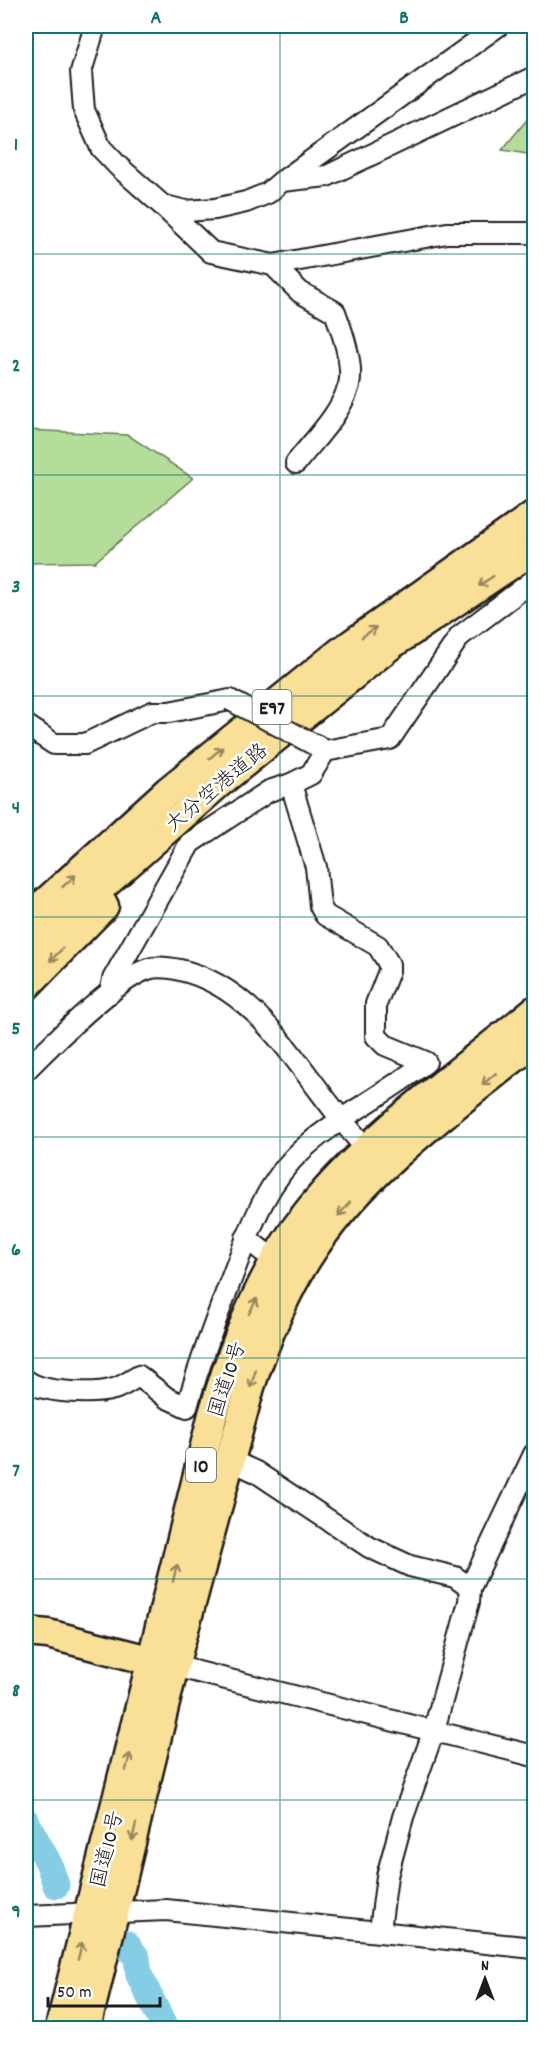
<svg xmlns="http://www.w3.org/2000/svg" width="560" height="2054" font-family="Dekko,'Klee One',sans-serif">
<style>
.green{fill:#b3dd99;stroke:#687c5a;stroke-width:1.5}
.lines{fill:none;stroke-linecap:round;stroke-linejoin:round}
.river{stroke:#84cde5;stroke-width:27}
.minor-casing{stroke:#1c1c1c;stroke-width:24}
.highway-casing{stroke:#1c1c1c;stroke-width:33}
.minor{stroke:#fff;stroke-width:20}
.highway{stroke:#fadf96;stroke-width:28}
.minor-bridge-casing{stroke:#1c1c1c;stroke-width:24;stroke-linecap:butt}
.minor-bridge{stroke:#fff;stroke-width:20}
.oneway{stroke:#96875f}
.grid{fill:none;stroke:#0f766e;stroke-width:1.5;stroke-opacity:0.55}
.labels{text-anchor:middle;stroke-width:5;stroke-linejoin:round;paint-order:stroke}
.shield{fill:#fff;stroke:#606060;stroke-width:1.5}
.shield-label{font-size:20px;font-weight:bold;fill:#1c1c1c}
.street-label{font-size:21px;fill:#1c1c1c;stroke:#fff}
.neatline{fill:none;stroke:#0f766e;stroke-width:2}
.grid-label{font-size:20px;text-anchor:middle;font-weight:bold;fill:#0f766e}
</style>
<rect width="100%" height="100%" fill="#fff"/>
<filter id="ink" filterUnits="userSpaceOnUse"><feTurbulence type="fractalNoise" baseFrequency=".0167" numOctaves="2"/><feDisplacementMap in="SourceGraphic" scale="12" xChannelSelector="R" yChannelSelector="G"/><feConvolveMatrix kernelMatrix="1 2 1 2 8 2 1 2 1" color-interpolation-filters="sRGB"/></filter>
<g filter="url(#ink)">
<g class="green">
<path d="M 534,111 L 534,155 L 502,150 Z"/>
<path d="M 26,430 L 128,435 L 193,478 L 95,562 L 26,563 Z"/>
</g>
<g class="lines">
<g class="river">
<path d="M 26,1821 L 49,1864 L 56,1885"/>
<path d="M 126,1943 L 137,1958 L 139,1975 L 165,2028"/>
</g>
<defs>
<g id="minor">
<path d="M 95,26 L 81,72 L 84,110 L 101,148 L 119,167 L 162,205 L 185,211 L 215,209 L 246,202 L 268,193 L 282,181 L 327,176 L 534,77"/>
<path d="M 284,180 L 498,26"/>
<path d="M 164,207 L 211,252 L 273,265 L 300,292 L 335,312 C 342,331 354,365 349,385 C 341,414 314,440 296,463"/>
<path d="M 273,265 L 447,233 L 534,233"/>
<path d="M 26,725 L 54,744 L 85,744 L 152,712 L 169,712 L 230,700"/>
<path d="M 316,745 L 325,751 L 390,739 L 460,636 L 534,580"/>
<path d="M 110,993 L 113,979 L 190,843 L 269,791 L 291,784"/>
<path d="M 26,1070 C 52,1044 116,979 148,969 C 157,966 171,968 180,970 C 251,986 291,1056 334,1110 C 347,1127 361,1143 375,1158"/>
<path d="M 246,1238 L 284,1268"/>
<path d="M 26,1380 C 41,1393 94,1395 114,1389 C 122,1387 131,1380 139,1376 L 167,1398 L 187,1407 C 199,1363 214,1325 230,1282 C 248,1235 264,1183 304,1148 C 341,1115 387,1094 426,1062 L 385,1045 L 376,1036 L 376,1004 L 389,971 L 389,964 L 378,946 L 325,915 L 320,906 L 316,867 L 291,784 L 311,774 L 325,751"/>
<path d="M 230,1460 L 256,1472 L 369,1547 L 410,1566 L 455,1577 L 470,1588"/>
<path d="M 174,1666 L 534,1756"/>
<path d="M 26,1916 L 166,1910 L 534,1948"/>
<path d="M 380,1930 L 387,1876 L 403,1817 L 434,1730 L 469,1602 L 470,1588 L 534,1454"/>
</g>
<g id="highway">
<path d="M 26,920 L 168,791 L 339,653 L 534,515"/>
<path d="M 26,954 L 219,783 L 392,644 L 534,549"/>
<path d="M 26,986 L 104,906"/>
<path d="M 26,1632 L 48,1634 L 172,1666"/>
<path d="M 60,2028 L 213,1414 C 233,1346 262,1269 307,1213 C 370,1134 457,1075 534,1011"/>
<path d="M 86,2028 L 174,1666 L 250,1387 C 266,1338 286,1288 315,1246 C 371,1164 458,1104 534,1042"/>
</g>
</defs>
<use href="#minor" class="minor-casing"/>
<use href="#highway" class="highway-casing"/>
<use href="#minor" class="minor"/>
<use href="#highway" class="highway"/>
<defs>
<path id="minor-bridge" d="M 230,700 L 313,744"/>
</defs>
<use href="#minor-bridge" class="minor-bridge-casing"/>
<use href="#minor-bridge" class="minor-bridge"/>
</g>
<defs><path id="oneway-shaft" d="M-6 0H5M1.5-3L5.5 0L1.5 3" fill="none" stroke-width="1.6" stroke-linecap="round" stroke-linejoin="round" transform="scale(1.5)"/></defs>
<g class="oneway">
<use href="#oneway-shaft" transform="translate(486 581) rotate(146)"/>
<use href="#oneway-shaft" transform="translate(369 632) rotate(-35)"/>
<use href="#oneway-shaft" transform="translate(216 753) rotate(-39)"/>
<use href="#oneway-shaft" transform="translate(69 881) rotate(-42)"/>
<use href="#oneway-shaft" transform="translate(56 955) rotate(135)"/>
<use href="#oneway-shaft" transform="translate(489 1079) rotate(140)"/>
<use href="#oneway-shaft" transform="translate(344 1209) rotate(131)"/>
<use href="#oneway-shaft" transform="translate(253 1306) rotate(-62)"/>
<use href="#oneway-shaft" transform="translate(253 1379) rotate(108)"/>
<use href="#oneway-shaft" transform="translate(175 1573) rotate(-76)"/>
<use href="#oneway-shaft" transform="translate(128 1762) rotate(-76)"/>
<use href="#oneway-shaft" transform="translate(134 1832) rotate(103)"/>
<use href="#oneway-shaft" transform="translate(80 1951) rotate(-76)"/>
</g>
</g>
<path class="grid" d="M 280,26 L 280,2028M 26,254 L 534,254M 26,475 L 534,475M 26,696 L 534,696M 26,917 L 534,917M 26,1137 L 534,1137M 26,1358 L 534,1358M 26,1579 L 534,1579M 26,1800 L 534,1800"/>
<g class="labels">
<g class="shield">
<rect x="252.5" y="690" width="39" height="34" rx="4.5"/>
<rect x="186" y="1448" width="30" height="34" rx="4.5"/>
</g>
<g class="shield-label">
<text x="272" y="714">E97</text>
<text x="201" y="1472">10</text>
</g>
<g class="street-label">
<text transform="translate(216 787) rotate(-40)" y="7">大分空港道路</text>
<text transform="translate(226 1379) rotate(-72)" y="7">国道10号</text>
<text transform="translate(106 1849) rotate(-76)" y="7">国道10号</text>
</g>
</g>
<rect width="560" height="2054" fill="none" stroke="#fff" stroke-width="66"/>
<g transform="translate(485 1979)" stroke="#ffffff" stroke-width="4.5" paint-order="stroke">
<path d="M0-4.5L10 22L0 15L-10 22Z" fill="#1c1c1c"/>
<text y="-9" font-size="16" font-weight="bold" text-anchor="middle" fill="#1c1c1c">N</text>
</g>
<path d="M48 1997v9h112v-9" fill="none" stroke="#1c1c1c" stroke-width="3"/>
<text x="57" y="1997" font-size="18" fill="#1c1c1c" stroke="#ffffff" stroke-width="4.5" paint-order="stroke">50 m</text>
<rect x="33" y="33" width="494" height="1988" class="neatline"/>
<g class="grid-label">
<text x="156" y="23">A</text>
<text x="404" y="23">B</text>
<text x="16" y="150">1</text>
<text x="16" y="371">2</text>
<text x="16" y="592">3</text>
<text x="16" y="813">4</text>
<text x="16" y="1034">5</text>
<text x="16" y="1255">6</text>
<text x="16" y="1476">7</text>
<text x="16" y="1696">8</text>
<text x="16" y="1917">9</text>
</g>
</svg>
